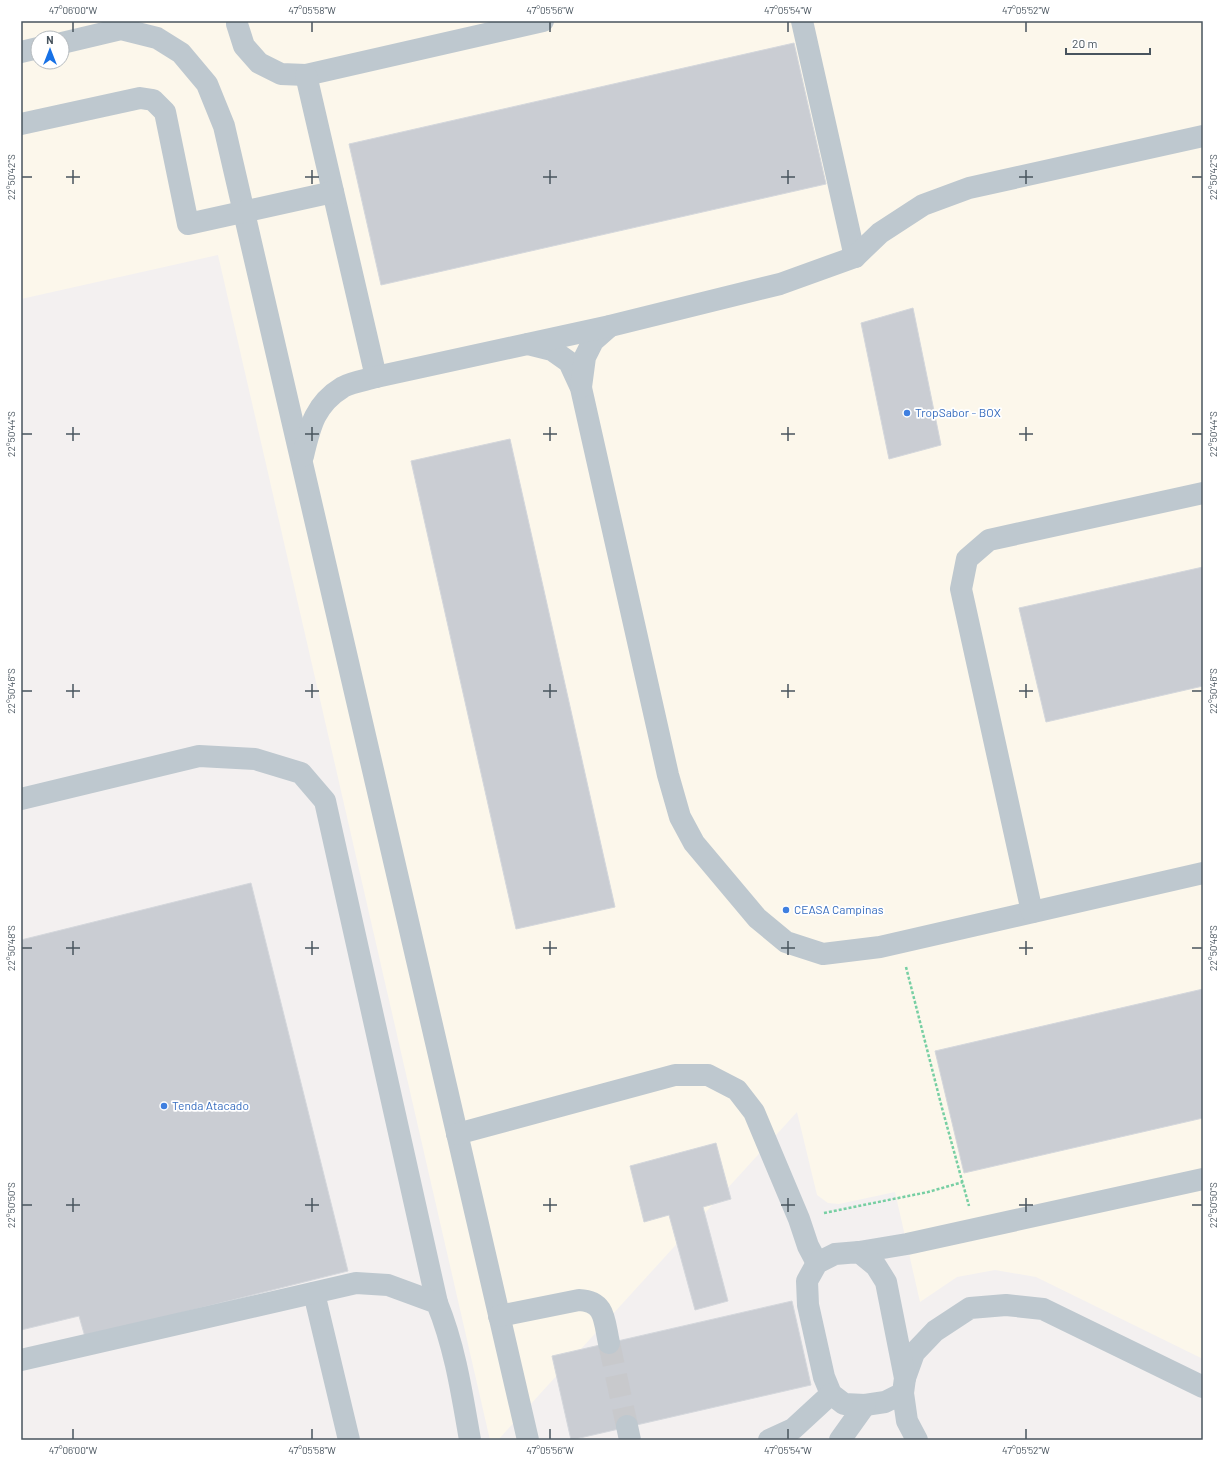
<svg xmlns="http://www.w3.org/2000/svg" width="1224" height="1461" font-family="Barlow,sans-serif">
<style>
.commercial{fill:#fcf7eb;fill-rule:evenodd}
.building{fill:#cacdd3;stroke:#d4d7dc}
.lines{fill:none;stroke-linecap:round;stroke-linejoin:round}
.minor-tunnel{stroke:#c8c9cc;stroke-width:22;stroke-dasharray:22 11;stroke-linecap:butt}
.path{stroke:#77cfa3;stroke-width:2.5;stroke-dasharray:3 2;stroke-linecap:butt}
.minor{stroke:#bec8cf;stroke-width:22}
.ticks{fill:none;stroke:#48545e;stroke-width:1.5}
.shop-dot{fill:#3f7fe0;stroke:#fff;stroke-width:1.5}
.labels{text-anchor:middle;stroke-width:3.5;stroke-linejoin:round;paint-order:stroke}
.shop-label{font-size:12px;fill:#366cbe;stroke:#fff;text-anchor:start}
.neatline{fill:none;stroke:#48545e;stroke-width:1.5}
.ticks-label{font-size:10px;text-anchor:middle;fill:#48545e}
</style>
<rect width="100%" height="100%" fill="#f3f0f0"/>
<path class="commercial" d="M 21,21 L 1203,21 L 1203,1359 L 1036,1277 L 995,1270 L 957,1277 L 920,1302 L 895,1192 L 839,1204 L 828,1203 L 817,1195 L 797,1112 L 498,1440 L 490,1440 L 218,255 L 21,299 ZM 38,38 L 62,38 L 62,62 L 38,62 Z"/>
<g class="building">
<path d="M 794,43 L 826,184 L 381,285 L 349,144 Z"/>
<path d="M 913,308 L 941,445 L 889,459 L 861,323 Z"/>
<path d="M 510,439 L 615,907 L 516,929 L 411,461 Z"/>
<path d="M 1203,567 L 1203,686 L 1046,722 L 1019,608 Z"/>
<path d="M 251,883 L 348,1271 L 85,1337 L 79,1316 L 21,1330 L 21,940 Z"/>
<path d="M 1203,989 L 1203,1118 L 964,1173 L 935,1051 Z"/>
<path d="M 716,1143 L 731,1199 L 703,1207 L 728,1301 L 695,1310 L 669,1215 L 644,1222 L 630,1166 Z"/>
<path d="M 792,1301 L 811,1385 L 571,1440 L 552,1356 Z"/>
</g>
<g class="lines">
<path class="minor-tunnel" d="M 609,1343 L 627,1426"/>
<g class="path">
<path d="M 906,967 L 942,1108 L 969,1206"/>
<path d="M 824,1213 L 928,1192 L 963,1182"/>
</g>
<g class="minor">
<path d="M 237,21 L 237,24 L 244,46 L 259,63 L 281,74 L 306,75 L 543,21"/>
<path d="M 802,21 L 855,257"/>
<path d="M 62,43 L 121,29 L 157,38 L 181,53 L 207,84 L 224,126 L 528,1440"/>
<path d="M 21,52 L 38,48"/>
<path d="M 306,75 L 376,377"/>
<path d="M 21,124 L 140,98 L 153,100 L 165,112 L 188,224 L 333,192"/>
<path d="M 528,344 L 552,350 L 569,362 L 581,388 L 668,775 L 680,817 L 694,843 L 757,918 L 786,942 L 823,954 L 880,947 L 1203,873"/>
<path d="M 581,387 L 585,357 L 593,341 L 610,326"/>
<path d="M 303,456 C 310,426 315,404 343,387 C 352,382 366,380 376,377 L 610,326 L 780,284 L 855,257 L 880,233 L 923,205 L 969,188 L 1203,136"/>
<path d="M 21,799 L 199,756 L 255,759 L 301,773 L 325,801 L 437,1303"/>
<path d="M 1032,912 L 961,589 L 967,559 L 989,540 L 1203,493"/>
<path d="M 457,1134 L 675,1075 L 708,1075 L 737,1090 L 754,1112 L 799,1219 L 808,1246 L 817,1263"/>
<path d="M 859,1252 L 907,1244 L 1203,1179"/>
<path d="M 314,1293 L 349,1440"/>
<path d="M 499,1316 L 579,1300 C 606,1301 604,1321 609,1343"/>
<path d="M 21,1360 L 356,1283 L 388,1285 L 437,1303 C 455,1347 462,1394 470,1440"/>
<path d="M 905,1378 L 914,1353 L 935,1331 L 970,1308 L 1006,1305 L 1043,1309 L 1203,1387"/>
<path d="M 903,1393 L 885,1402 L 865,1405 L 844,1404 L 831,1394 L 824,1377 L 808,1305 L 807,1281 L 817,1263 L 835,1254 L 859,1252 L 876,1266 L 886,1282 L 905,1378 L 903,1393 L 907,1421 L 917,1440"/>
<path d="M 627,1426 L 630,1440"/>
<path d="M 769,1440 L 793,1429 L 831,1394"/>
<path d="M 840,1440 L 865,1405"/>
</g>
</g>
<path class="ticks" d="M 73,22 L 73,32M 312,22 L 312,32M 550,22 L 550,32M 788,22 L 788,32M 1026,22 L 1026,32M 73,170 L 73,184M 312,170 L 312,184M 550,170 L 550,184M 788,170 L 788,184M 1026,170 L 1026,184M 22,177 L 32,177M 66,177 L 80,177M 305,177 L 319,177M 543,177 L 557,177M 781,177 L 795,177M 1019,177 L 1033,177M 1192,177 L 1202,177M 73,427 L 73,441M 312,427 L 312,441M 550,427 L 550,441M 788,427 L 788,441M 1026,427 L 1026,441M 22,434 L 32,434M 66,434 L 80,434M 305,434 L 319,434M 543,434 L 557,434M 781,434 L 795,434M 1019,434 L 1033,434M 1192,434 L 1202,434M 73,684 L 73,698M 312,684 L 312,698M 550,684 L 550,698M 788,684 L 788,698M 1026,684 L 1026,698M 22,691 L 32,691M 66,691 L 80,691M 305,691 L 319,691M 543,691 L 557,691M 781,691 L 795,691M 1019,691 L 1033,691M 1192,691 L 1202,691M 73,941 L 73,955M 312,941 L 312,955M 550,941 L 550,955M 788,941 L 788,955M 1026,941 L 1026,955M 22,948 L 32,948M 66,948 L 80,948M 305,948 L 319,948M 543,948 L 557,948M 781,948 L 795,948M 1019,948 L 1033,948M 1192,948 L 1202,948M 73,1198 L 73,1212M 312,1198 L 312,1212M 550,1198 L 550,1212M 788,1198 L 788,1212M 1026,1198 L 1026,1212M 22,1205 L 32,1205M 66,1205 L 80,1205M 305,1205 L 319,1205M 543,1205 L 557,1205M 781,1205 L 795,1205M 1019,1205 L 1033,1205M 1192,1205 L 1202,1205M 73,1429 L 73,1439M 312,1429 L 312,1439M 550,1429 L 550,1439M 788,1429 L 788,1439M 1026,1429 L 1026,1439"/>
<g class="shop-dot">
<circle cx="907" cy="413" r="4"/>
<circle cx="786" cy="910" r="4"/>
<circle cx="164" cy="1106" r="4"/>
</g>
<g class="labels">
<g class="shop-label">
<text x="915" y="417">TropSabor - BOX</text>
<text x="794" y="914">CEASA Campinas</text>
<text x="172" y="1110">Tenda Atacado</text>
</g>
</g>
<rect width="1224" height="1461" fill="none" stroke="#ffffff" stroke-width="44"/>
<g transform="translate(50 50)"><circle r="19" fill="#ffffff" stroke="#b6bbbf"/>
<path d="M0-3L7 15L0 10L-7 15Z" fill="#1771e6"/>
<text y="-6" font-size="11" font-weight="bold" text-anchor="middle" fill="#48545e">N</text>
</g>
<path d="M1066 48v6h84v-6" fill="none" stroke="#48545e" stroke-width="2"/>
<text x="1072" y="48" font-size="12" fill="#48545e" stroke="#ffffff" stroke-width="3" paint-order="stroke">20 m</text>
<rect x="22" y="22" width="1180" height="1417" class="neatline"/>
<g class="ticks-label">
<text x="73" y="14">47°06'00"W</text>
<text x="312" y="14">47°05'58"W</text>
<text x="550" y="14">47°05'56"W</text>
<text x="788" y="14">47°05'54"W</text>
<text x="1026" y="14">47°05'52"W</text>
<text transform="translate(11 177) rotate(-90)" y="4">22°50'42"S</text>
<text transform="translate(1213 177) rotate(-90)" y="4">22°50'42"S</text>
<text transform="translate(11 434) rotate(-90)" y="4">22°50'44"S</text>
<text transform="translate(1213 434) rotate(-90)" y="4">22°50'44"S</text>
<text transform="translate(11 691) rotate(-90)" y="4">22°50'46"S</text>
<text transform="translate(1213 691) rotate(-90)" y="4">22°50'46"S</text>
<text transform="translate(11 948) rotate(-90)" y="4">22°50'48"S</text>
<text transform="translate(1213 948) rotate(-90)" y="4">22°50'48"S</text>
<text transform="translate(11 1205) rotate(-90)" y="4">22°50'50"S</text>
<text transform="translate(1213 1205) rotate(-90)" y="4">22°50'50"S</text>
<text x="73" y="1454">47°06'00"W</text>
<text x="312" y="1454">47°05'58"W</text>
<text x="550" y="1454">47°05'56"W</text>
<text x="788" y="1454">47°05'54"W</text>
<text x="1026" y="1454">47°05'52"W</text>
</g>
</svg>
